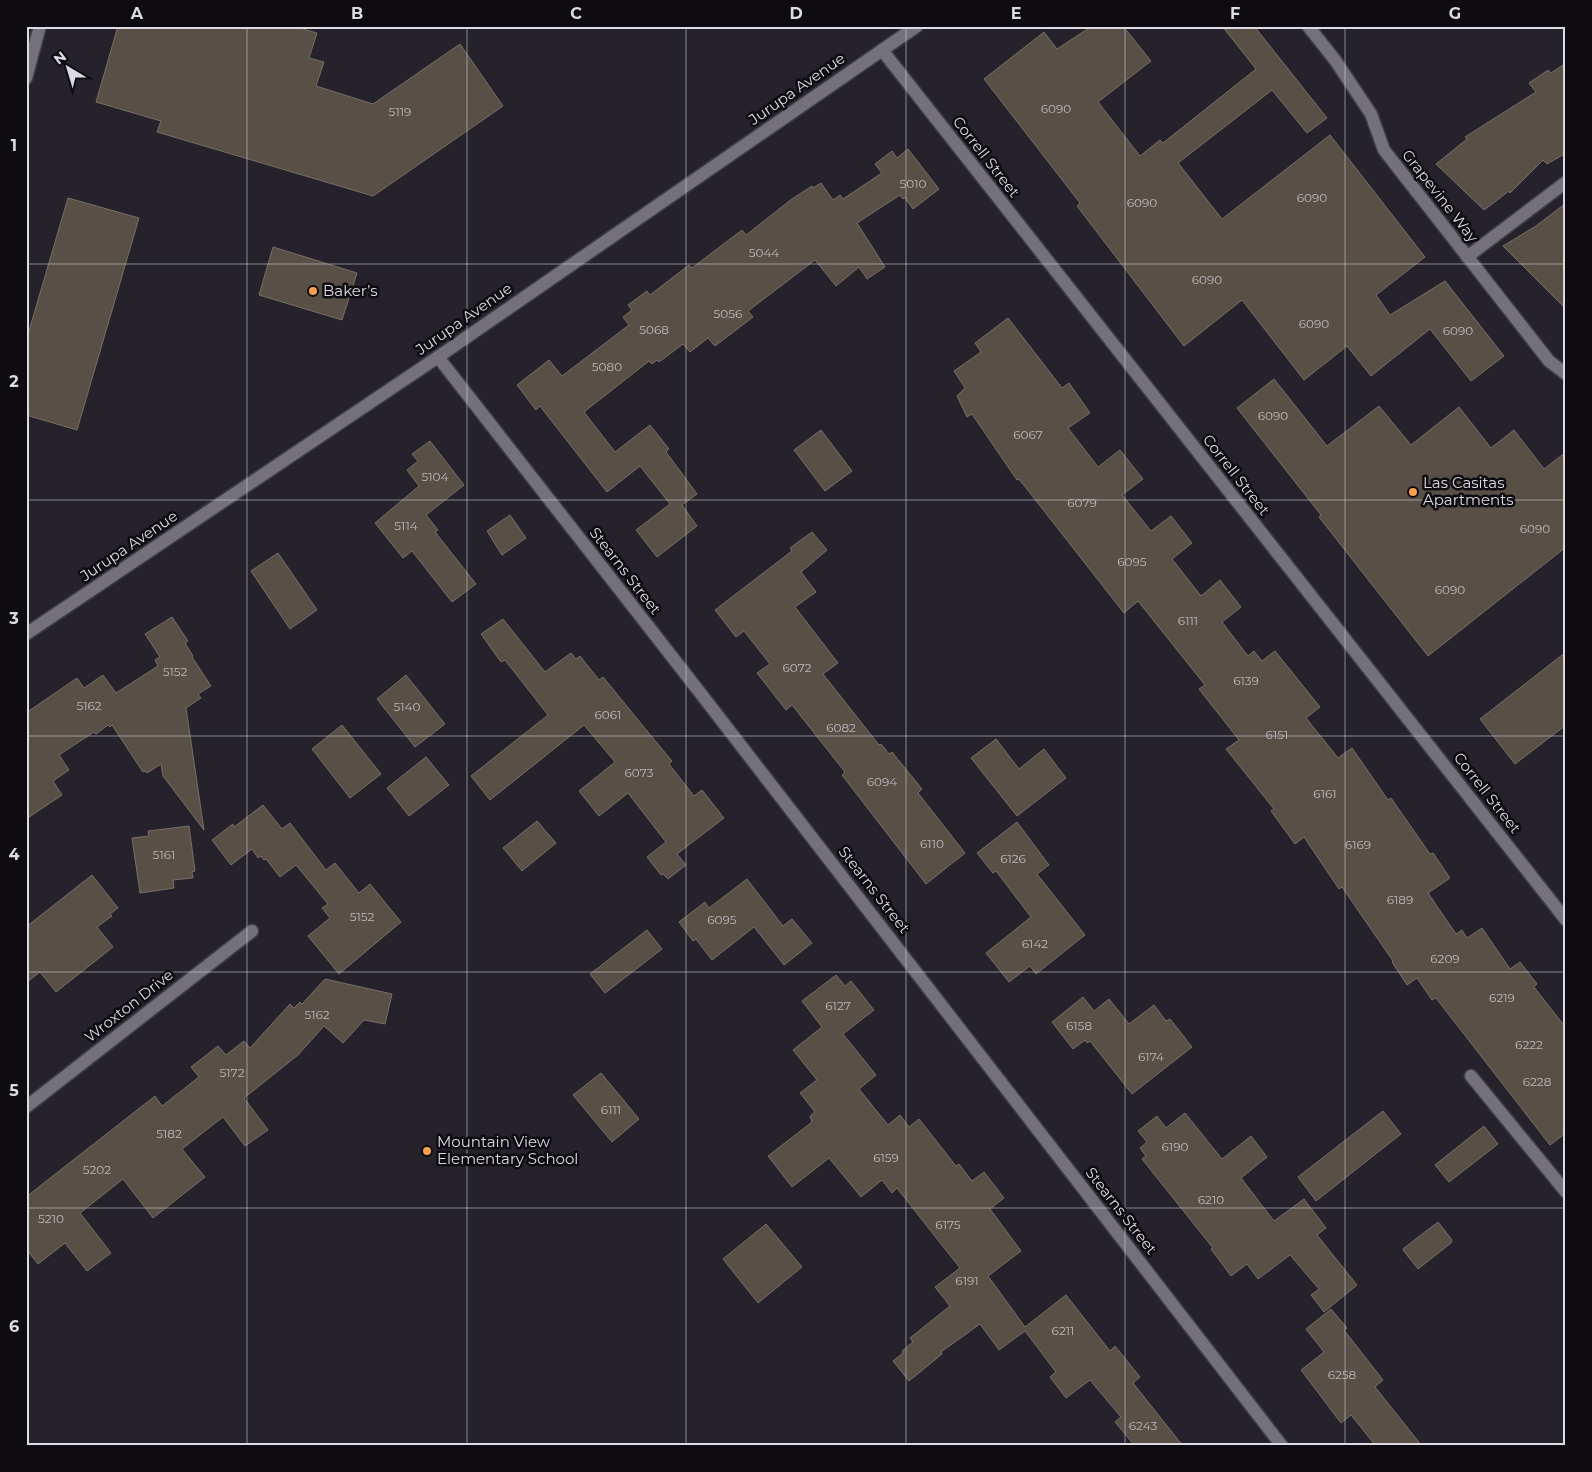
<svg xmlns="http://www.w3.org/2000/svg" width="1592" height="1472" font-family="Montserrat,sans-serif">
<style>
.building{fill:#584f47;stroke:#786f67}
.lines{fill:none;stroke-linecap:round;stroke-linejoin:round}
.street-casing{stroke:#403e45;stroke-width:15}
.secondary-casing{stroke:#403e45;stroke-width:15}
.street{stroke:#74717b;stroke-width:12}
.secondary{stroke:#74717b;stroke-width:12}
.grid{fill:none;stroke:#dddbe2;stroke-width:1;stroke-opacity:0.55}
.poi-dot{fill:#f8a04b;stroke:#0e0c10;stroke-width:2}
.labels{text-anchor:middle;stroke-width:5;stroke-linejoin:round;paint-order:stroke}
.number-label{font-size:12px;fill:#bcb8bb}
.street-label{font-size:15px;fill:#dddbe2;stroke:#0e0c10}
.poi-label{font-size:15px;fill:#dddbe2;stroke:#0e0c10;text-anchor:start}
.neatline{fill:none;stroke:#dddbe2;stroke-width:2}
.grid-label{font-size:16px;text-anchor:middle;font-weight:bold;fill:#dddbe2}
</style>
<rect width="100%" height="100%" fill="#25222b"/>
<g class="building">
<path d="M 118,26 L 293,26 L 317,33 L 309,58 L 324,62 L 316,86 L 373,104 L 460,44 L 503,106 L 373,196 L 157,132 L 161,121 L 96,102 Z"/>
<path d="M 1092,26 L 1123,26 L 1151,61 L 1098,102 L 1140,156 L 1160,140 L 1163,143 L 1256,69 L 1222,26 L 1254,26 L 1327,118 L 1307,133 L 1272,90 L 1178,163 L 1222,219 L 1330,135 L 1425,257 L 1376,295 L 1390,315 L 1445,281 L 1504,356 L 1471,381 L 1430,329 L 1371,376 L 1347,346 L 1304,380 L 1242,300 L 1184,346 L 1077,206 L 1080,203 L 984,79 L 1044,32 L 1057,49 Z"/>
<path d="M 1566,63 L 1566,153 L 1547,164 L 1543,160 L 1510,193 L 1509,191 L 1484,210 L 1436,164 L 1467,139 L 1465,137 L 1536,92 L 1529,83 L 1548,70 L 1551,73 Z"/>
<path d="M 908,149 L 939,189 L 913,209 L 905,198 L 903,199 L 900,195 L 857,223 L 885,267 L 867,279 L 859,267 L 836,286 L 815,260 L 748,311 L 753,317 L 715,346 L 708,338 L 690,352 L 683,344 L 659,362 L 657,360 L 652,364 L 649,361 L 584,412 L 615,452 L 650,425 L 669,449 L 666,452 L 697,494 L 682,505 L 697,526 L 657,557 L 636,530 L 670,504 L 640,466 L 607,492 L 540,406 L 536,410 L 517,385 L 549,360 L 562,376 L 629,325 L 623,317 L 632,310 L 628,305 L 647,291 L 650,295 L 689,265 L 692,268 L 742,230 L 746,235 L 792,199 L 812,186 L 813,188 L 821,183 L 833,200 L 840,195 L 843,199 L 882,173 L 875,164 L 892,151 L 897,158 Z"/>
<path d="M 68,198 L 139,218 L 77,430 L 26,415 L 26,341 Z"/>
<path d="M 1566,203 L 1566,309 L 1503,246 L 1536,226 Z"/>
<path d="M 273,247 L 357,273 L 342,320 L 259,295 Z"/>
<path d="M 1008,318 L 1062,388 L 1069,383 L 1090,413 L 1068,428 L 1098,467 L 1120,450 L 1143,479 L 1122,495 L 1151,531 L 1171,516 L 1192,543 L 1172,559 L 1201,596 L 1220,580 L 1241,607 L 1222,622 L 1248,656 L 1254,651 L 1262,661 L 1275,651 L 1320,707 L 1306,718 L 1338,758 L 1352,748 L 1388,800 L 1391,798 L 1430,854 L 1433,853 L 1450,878 L 1428,893 L 1456,934 L 1462,930 L 1467,938 L 1482,928 L 1510,969 L 1520,962 L 1537,984 L 1534,987 L 1566,1028 L 1566,1133 L 1550,1145 L 1436,998 L 1432,1000 L 1417,978 L 1407,985 L 1392,962 L 1393,961 L 1342,887 L 1339,889 L 1304,837 L 1295,844 L 1271,811 L 1274,809 L 1226,749 L 1239,740 L 1199,689 L 1205,685 L 1138,601 L 1124,613 L 1019,479 L 1017,480 L 972,414 L 967,417 L 957,396 L 965,388 L 954,371 L 981,352 L 975,343 Z"/>
<path d="M 1274,379 L 1327,446 L 1379,406 L 1411,445 L 1459,407 L 1491,448 L 1514,430 L 1544,469 L 1566,452 L 1566,547 L 1428,656 L 1319,517 L 1321,515 L 1237,408 Z"/>
<path d="M 821,430 L 852,471 L 825,491 L 794,450 Z"/>
<path d="M 430,441 L 464,485 L 426,515 L 438,530 L 435,532 L 476,584 L 452,602 L 412,551 L 403,558 L 375,523 L 419,486 L 407,470 L 418,461 L 412,454 Z"/>
<path d="M 510,515 L 526,538 L 502,555 L 487,531 Z"/>
<path d="M 812,532 L 827,550 L 801,572 L 816,592 L 795,607 L 838,663 L 823,674 L 879,745 L 881,744 L 889,754 L 892,752 L 922,789 L 918,793 L 965,853 L 926,884 L 842,775 L 845,772 L 792,705 L 786,710 L 757,673 L 770,664 L 744,631 L 736,637 L 715,610 L 792,551 L 790,548 Z"/>
<path d="M 278,553 L 317,610 L 290,629 L 251,571 Z"/>
<path d="M 172,617 L 188,641 L 185,643 L 193,656 L 192,657 L 211,686 L 198,694 L 201,698 L 186,708 L 204,830 L 163,776 L 161,764 L 147,773 L 145,771 L 143,772 L 112,725 L 110,727 L 108,725 L 96,734 L 94,732 L 59,755 L 69,770 L 53,781 L 62,795 L 26,819 L 26,713 L 77,678 L 84,688 L 103,675 L 116,693 L 158,666 L 155,660 L 160,657 L 145,634 Z"/>
<path d="M 503,619 L 545,672 L 571,653 L 576,659 L 580,656 L 599,680 L 603,677 L 652,737 L 672,761 L 669,764 L 694,796 L 702,790 L 724,818 L 677,854 L 686,865 L 668,879 L 663,874 L 661,875 L 647,857 L 666,842 L 628,793 L 599,816 L 579,791 L 615,762 L 584,725 L 490,800 L 471,776 L 548,715 L 505,660 L 501,662 L 481,634 Z"/>
<path d="M 1566,652 L 1566,725 L 1515,764 L 1480,719 Z"/>
<path d="M 406,675 L 445,724 L 415,747 L 377,699 Z"/>
<path d="M 342,725 L 381,774 L 350,798 L 312,749 Z"/>
<path d="M 996,739 L 1019,769 L 1044,749 L 1066,778 L 1017,816 L 971,758 Z"/>
<path d="M 426,757 L 449,785 L 409,816 L 387,788 Z"/>
<path d="M 263,805 L 282,829 L 290,823 L 326,870 L 335,863 L 359,893 L 370,884 L 401,922 L 339,974 L 308,936 L 330,918 L 322,908 L 328,904 L 296,865 L 280,877 L 266,859 L 264,860 L 261,856 L 258,858 L 252,849 L 231,865 L 212,840 L 233,824 L 234,827 Z"/>
<path d="M 537,821 L 556,843 L 522,871 L 503,848 Z"/>
<path d="M 1017,822 L 1049,865 L 1037,874 L 1085,935 L 1036,974 L 1030,966 L 1009,982 L 986,953 L 1031,917 L 996,871 L 993,873 L 977,853 Z"/>
<path d="M 189,826 L 195,871 L 192,872 L 193,878 L 173,880 L 174,888 L 140,893 L 132,838 L 149,836 L 148,831 Z"/>
<path d="M 92,875 L 118,908 L 110,914 L 112,916 L 97,927 L 113,947 L 56,992 L 40,972 L 26,983 L 26,927 Z"/>
<path d="M 747,879 L 783,926 L 792,919 L 812,943 L 784,965 L 754,927 L 712,960 L 696,939 L 693,941 L 679,922 L 705,902 L 709,908 Z"/>
<path d="M 647,930 L 662,949 L 605,993 L 590,974 Z"/>
<path d="M 836,975 L 845,986 L 851,981 L 874,1010 L 843,1034 L 876,1075 L 859,1089 L 888,1125 L 900,1115 L 909,1127 L 919,1119 L 956,1166 L 959,1164 L 972,1181 L 984,1172 L 1004,1198 L 990,1209 L 1021,1251 L 988,1276 L 1025,1327 L 1066,1295 L 1110,1351 L 1115,1346 L 1140,1377 L 1133,1383 L 1183,1446 L 1135,1446 L 1115,1422 L 1121,1417 L 1090,1380 L 1066,1398 L 1050,1377 L 1056,1372 L 1025,1331 L 999,1350 L 980,1324 L 941,1352 L 942,1354 L 909,1381 L 893,1361 L 903,1353 L 902,1351 L 913,1342 L 910,1338 L 950,1306 L 935,1287 L 960,1268 L 897,1188 L 892,1193 L 882,1180 L 861,1197 L 829,1158 L 792,1187 L 768,1156 L 812,1122 L 810,1116 L 815,1112 L 800,1093 L 817,1080 L 793,1050 L 822,1027 L 802,1001 Z"/>
<path d="M 325,979 L 392,994 L 385,1024 L 364,1020 L 343,1043 L 324,1026 L 298,1055 L 244,1098 L 268,1130 L 245,1146 L 223,1117 L 182,1149 L 205,1177 L 153,1218 L 123,1179 L 80,1213 L 111,1253 L 87,1271 L 65,1243 L 38,1264 L 26,1249 L 26,1197 L 155,1096 L 162,1106 L 199,1077 L 191,1067 L 218,1046 L 226,1055 L 244,1041 L 250,1048 L 290,1004 L 294,1008 L 300,1002 L 302,1004 Z"/>
<path d="M 1083,997 L 1094,1011 L 1109,999 L 1129,1024 L 1154,1005 L 1166,1021 L 1170,1019 L 1192,1047 L 1132,1094 L 1090,1041 L 1087,1043 L 1085,1040 L 1073,1049 L 1052,1022 Z"/>
<path d="M 601,1073 L 639,1119 L 612,1142 L 573,1095 Z"/>
<path d="M 1383,1111 L 1401,1134 L 1316,1201 L 1298,1177 Z"/>
<path d="M 1185,1113 L 1222,1159 L 1251,1136 L 1267,1157 L 1241,1178 L 1274,1221 L 1304,1199 L 1326,1228 L 1317,1235 L 1357,1285 L 1324,1312 L 1311,1295 L 1319,1289 L 1290,1255 L 1258,1279 L 1247,1264 L 1231,1276 L 1211,1249 L 1213,1248 L 1142,1159 L 1146,1156 L 1140,1148 L 1147,1142 L 1138,1131 L 1157,1116 L 1166,1128 Z"/>
<path d="M 1484,1126 L 1498,1144 L 1449,1182 L 1435,1165 Z"/>
<path d="M 1438,1222 L 1452,1240 L 1451,1243 L 1418,1269 L 1403,1250 L 1404,1248 Z"/>
<path d="M 766,1224 L 802,1267 L 758,1303 L 723,1259 Z"/>
<path d="M 1331,1309 L 1347,1328 L 1344,1330 L 1383,1380 L 1375,1387 L 1422,1446 L 1376,1446 L 1351,1415 L 1341,1423 L 1301,1370 L 1324,1352 L 1306,1329 Z"/>
</g>
<g class="lines">
<defs>
<g id="street">
<path d="M 1308,26 L 1335,60 L 1371,114 L 1384,150 L 1549,361 L 1566,374"/>
<path d="M 882,50 L 1566,920"/>
<path d="M 1467,257 L 1566,182"/>
<path d="M 438,357 L 698,690 L 1282,1446"/>
<path d="M 1471,1076 L 1566,1192"/>
<path d="M 26,1107 L 252,931"/>
</g>
<g id="secondary">
<path d="M 26,78 L 40,26"/>
<path d="M 26,634 L 438,357 L 917,26"/>
</g>
</defs>
<use href="#street" class="street-casing"/>
<use href="#secondary" class="secondary-casing"/>
<use href="#street" class="street"/>
<use href="#secondary" class="secondary"/>
</g>
<path class="grid" d="M 247,26 L 247,1446M 467,26 L 467,1446M 686,26 L 686,1446M 906,26 L 906,1446M 1125,26 L 1125,1446M 1345,26 L 1345,1446M 26,264 L 1566,264M 26,500 L 1566,500M 26,736 L 1566,736M 26,972 L 1566,972M 26,1208 L 1566,1208"/>
<g class="poi-dot">
<circle cx="313" cy="291" r="5"/>
<circle cx="1413" cy="492" r="5"/>
<circle cx="427" cy="1151" r="5"/>
</g>
<g class="labels">
<g class="number-label">
<text x="1056" y="113">6090</text>
<text x="400" y="116">5119</text>
<text x="913" y="188">5010</text>
<text x="1312" y="202">6090</text>
<text x="1142" y="207">6090</text>
<text x="764" y="257">5044</text>
<text x="1207" y="284">6090</text>
<text x="728" y="318">5056</text>
<text x="1314" y="328">6090</text>
<text x="654" y="334">5068</text>
<text x="1458" y="335">6090</text>
<text x="607" y="371">5080</text>
<text x="1273" y="420">6090</text>
<text x="1028" y="439">6067</text>
<text x="435" y="481">5104</text>
<text x="1082" y="507">6079</text>
<text x="406" y="530">5114</text>
<text x="1535" y="533">6090</text>
<text x="1132" y="566">6095</text>
<text x="1450" y="594">6090</text>
<text x="1188" y="625">6111</text>
<text x="797" y="672">6072</text>
<text x="175" y="676">5152</text>
<text x="1246" y="685">6139</text>
<text x="89" y="710">5162</text>
<text x="407" y="711">5140</text>
<text x="608" y="719">6061</text>
<text x="841" y="732">6082</text>
<text x="1277" y="739">6151</text>
<text x="639" y="777">6073</text>
<text x="882" y="786">6094</text>
<text x="1325" y="798">6161</text>
<text x="932" y="848">6110</text>
<text x="1358" y="849">6169</text>
<text x="164" y="859">5161</text>
<text x="1013" y="863">6126</text>
<text x="1400" y="904">6189</text>
<text x="362" y="921">5152</text>
<text x="722" y="924">6095</text>
<text x="1035" y="948">6142</text>
<text x="1445" y="963">6209</text>
<text x="1502" y="1002">6219</text>
<text x="838" y="1010">6127</text>
<text x="317" y="1019">5162</text>
<text x="1079" y="1030">6158</text>
<text x="1529" y="1049">6222</text>
<text x="1151" y="1061">6174</text>
<text x="232" y="1077">5172</text>
<text x="1537" y="1086">6228</text>
<text x="611" y="1114">6111</text>
<text x="169" y="1138">5182</text>
<text x="1175" y="1151">6190</text>
<text x="886" y="1162">6159</text>
<text x="97" y="1174">5202</text>
<text x="1211" y="1204">6210</text>
<text x="51" y="1223">5210</text>
<text x="948" y="1229">6175</text>
<text x="967" y="1285">6191</text>
<text x="1063" y="1335">6211</text>
<text x="1342" y="1379">6258</text>
<text x="1143" y="1430">6243</text>
</g>
<g class="street-label">
<text transform="translate(797 89) rotate(-35)" y="5">Jurupa Avenue</text>
<text transform="translate(986 157) rotate(52)" y="5">Correll Street</text>
<text transform="translate(1440 196) rotate(52)" y="5">Grapevine Way</text>
<text transform="translate(464 319) rotate(-35)" y="5">Jurupa Avenue</text>
<text transform="translate(1236 475) rotate(52)" y="5">Correll Street</text>
<text transform="translate(129 546) rotate(-34)" y="5">Jurupa Avenue</text>
<text transform="translate(625 571) rotate(52)" y="5">Stearns Street</text>
<text transform="translate(1487 793) rotate(52)" y="5">Correll Street</text>
<text transform="translate(874 890) rotate(52)" y="5">Stearns Street</text>
<text transform="translate(129 1006) rotate(-38)" y="5">Wroxton Drive</text>
<text transform="translate(1121 1211) rotate(52)" y="5">Stearns Street</text>
</g>
<g class="poi-label">
<text x="323" y="296">Baker’s</text>
<text x="1423" y="488">Las Casitas<tspan x="1423" dy="17">Apartments</tspan></text>
<text x="437" y="1147">Mountain View<tspan x="437" dy="17">Elementary School</tspan></text>
</g>
</g>
<rect width="1592" height="1472" fill="none" stroke="#0e0c10" stroke-width="55"/>
<g transform="translate(68 68) rotate(322)" stroke="#0e0c10" stroke-width="4" paint-order="stroke">
<path d="M0-4L9 19L0 12L-9 19Z" fill="#dddbe2"/>
<text y="-8" font-size="14" font-weight="bold" text-anchor="middle" fill="#dddbe2">N</text>
</g>
<rect x="28" y="28" width="1536" height="1416" class="neatline"/>
<g class="grid-label">
<text x="137" y="19">A</text>
<text x="357" y="19">B</text>
<text x="576" y="19">C</text>
<text x="796" y="19">D</text>
<text x="1016" y="19">E</text>
<text x="1235" y="19">F</text>
<text x="1455" y="19">G</text>
<text x="14" y="151">1</text>
<text x="14" y="387">2</text>
<text x="14" y="624">3</text>
<text x="14" y="860">4</text>
<text x="14" y="1096">5</text>
<text x="14" y="1332">6</text>
</g>
</svg>
